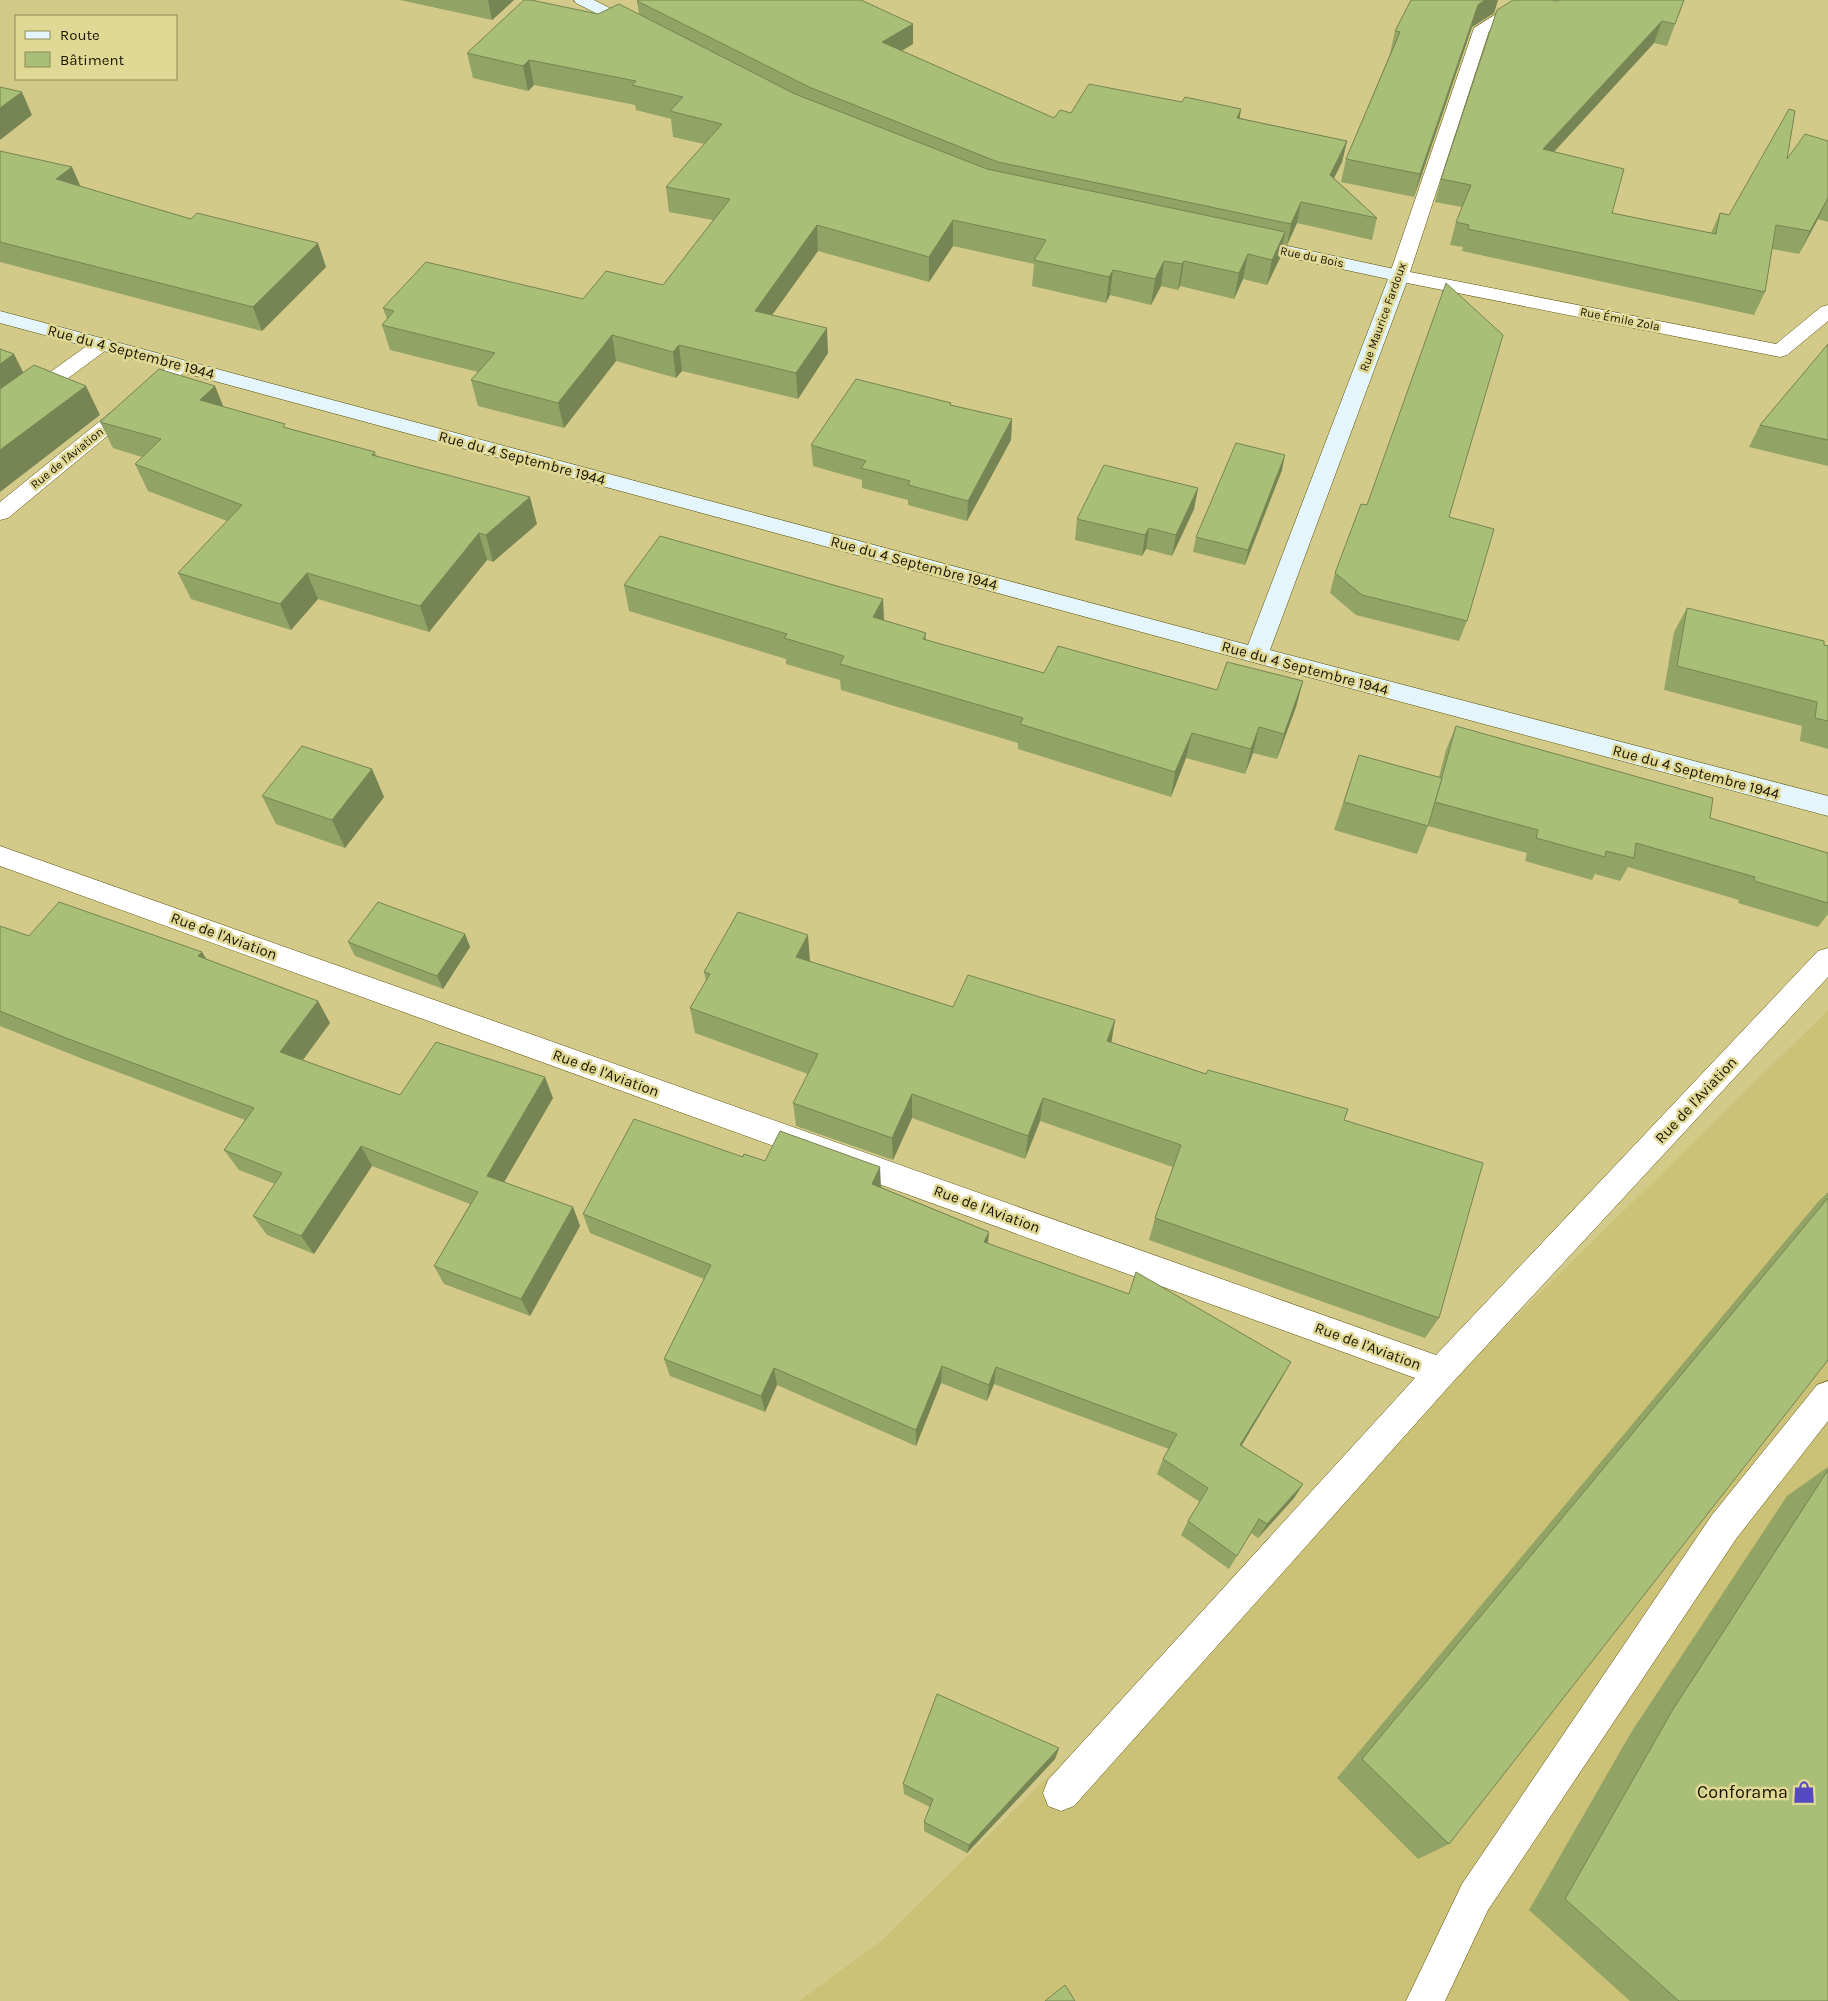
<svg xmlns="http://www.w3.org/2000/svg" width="1828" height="2001" font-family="Karla,sans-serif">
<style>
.built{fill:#cbc177}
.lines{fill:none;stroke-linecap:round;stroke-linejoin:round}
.lane-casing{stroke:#585007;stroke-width:1}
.street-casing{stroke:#585007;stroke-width:1}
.secondary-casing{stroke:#585007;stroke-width:1}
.lane{fill:#fff;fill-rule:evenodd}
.street{fill:#fff;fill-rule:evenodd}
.secondary{fill:#e4f5fb;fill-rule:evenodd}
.wall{fill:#91a365}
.shaded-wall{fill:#768553}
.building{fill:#a9be76;stroke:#768553}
.labels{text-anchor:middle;stroke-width:5;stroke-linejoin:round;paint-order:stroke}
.far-street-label{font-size:12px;fill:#191500;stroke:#e0d895}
.street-label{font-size:15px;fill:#191500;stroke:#e0d895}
.near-poi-label{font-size:18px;fill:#191500;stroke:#e0d895;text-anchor:end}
</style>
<rect width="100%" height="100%" fill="#d3ca89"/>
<path class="built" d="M 1828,1010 L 1828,2001 L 799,2001 L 881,1941 Z"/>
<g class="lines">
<defs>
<g id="lane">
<path d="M 180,360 L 187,362 L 190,366 L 187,370 L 8,518 L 0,520 L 0,502 L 173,362 Z"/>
<path d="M 0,846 L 1436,1355 L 1818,951 L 1828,948 L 1828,977 L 1452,1383 L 1074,1806 L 1061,1811 L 1048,1806 L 1043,1793 L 1048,1780 L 1415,1378 L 0,866 Z"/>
<path d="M 1828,1381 L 1828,1421 L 1736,1539 L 1488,1910 L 1445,2001 L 1406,2001 L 1462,1884 L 1712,1515 L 1817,1385 Z"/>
</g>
<g id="street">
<path d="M 1518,0 L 1538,0 L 1489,31 L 1410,272 L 1776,344 L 1821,307 L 1828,305 L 1828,321 L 1787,355 L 1780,357 L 1392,280 L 1389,276 L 1474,28 Z"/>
<path d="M 102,338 L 109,340 L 112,344 L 109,348 L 7,423 L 0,425 L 0,408 L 95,340 Z"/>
</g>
<g id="secondary">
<path d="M 574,0 L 594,0 L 643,25 L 645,28 L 643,31 L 631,31 L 576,3 Z"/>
<path d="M 1246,237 L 1399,270 L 1406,272 L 1409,276 L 1270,650 L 1828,796 L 1828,816 L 1256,663 L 0,323 L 0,311 L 1248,645 L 1388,279 L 1239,247 L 1237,243 L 1239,239 Z"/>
</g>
</defs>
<use href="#lane" class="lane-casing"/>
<use href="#street" class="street-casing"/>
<use href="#secondary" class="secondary-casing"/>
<use href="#lane" class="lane"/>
<use href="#street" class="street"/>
<use href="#secondary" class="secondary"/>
</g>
<g class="wall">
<path d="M 400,0 L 514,0 L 492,20 Z"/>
<path d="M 1411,0 L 1498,0 L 1494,13 L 1472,27 L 1414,197 L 1341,182 L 1346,159 L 1390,54 L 1395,31 Z"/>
<path d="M 1684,0 L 1667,46 L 1654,43 L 1554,152 L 1612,213 L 1711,233 L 1720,213 L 1729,215 L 1787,159 L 1828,141 L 1828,222 L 1818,219 L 1799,254 L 1772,249 L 1765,292 L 1754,315 L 1462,251 L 1463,247 L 1450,245 L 1456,222 L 1462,207 L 1435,202 L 1441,179 L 1558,1 Z"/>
<path d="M 637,1 L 913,44 L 902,51 L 1054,118 L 1071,113 L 1240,118 L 1347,141 L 1342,162 L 1334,178 L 1377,218 L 1372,240 L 1297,223 L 1287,245 L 1283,244 L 1280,258 L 1267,285 L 1243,279 L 1234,299 L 1180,286 L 1178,290 L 1161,286 L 1151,305 L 1110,295 L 1106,303 L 1032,286 L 1034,264 L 953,246 L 929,282 L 818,251 L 772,315 L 828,353 L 798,399 L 682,371 L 676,378 L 616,361 L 564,428 L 478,406 L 471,380 L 478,372 L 390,350 L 382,325 L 387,319 L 383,308 L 583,299 L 663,285 L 713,220 L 669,212 L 666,187 L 704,144 L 673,137 L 671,119 L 636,110 L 635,105 L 534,85 L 528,91 L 473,78 L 467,53 L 598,14 L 639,14 Z"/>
<path d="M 0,150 L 1,152 L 72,167 L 81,187 L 326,267 L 262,331 L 0,262 Z"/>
<path d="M 1828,344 L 1828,466 L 1749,447 L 1760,425 Z"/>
<path d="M 951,403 L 951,405 L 1012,419 L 1011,440 L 967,521 L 908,505 L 908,500 L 862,488 L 862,480 L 813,466 L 811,445 Z"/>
<path d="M 223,407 L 286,428 L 375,452 L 377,457 L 537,524 L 493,562 L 487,560 L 429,632 L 318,599 L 291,630 L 191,599 L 178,573 L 227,521 L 148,491 L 135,464 L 142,457 L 113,448 L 100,422 Z"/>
<path d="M 1282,470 L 1245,565 L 1193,552 L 1196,537 Z"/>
<path d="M 1198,488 L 1194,509 L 1172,556 L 1146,549 L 1142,556 L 1075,540 L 1077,519 Z"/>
<path d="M 1367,505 L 1449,517 L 1467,621 L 1459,641 L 1356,615 L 1330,593 L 1335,573 Z"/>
<path d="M 624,585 L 883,599 L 884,620 L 926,633 L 926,640 L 1044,673 L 1217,690 L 1303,681 L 1296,707 L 1277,759 L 1253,753 L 1245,774 L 1186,758 L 1171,797 L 1018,749 L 1018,743 L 841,690 L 840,680 L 786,664 L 786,659 L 629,611 Z"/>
<path d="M 1687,608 L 1828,646 L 1828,749 L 1800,741 L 1802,726 L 1664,690 L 1674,632 Z"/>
<path d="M 1456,726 L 1710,818 L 1828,853 L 1828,914 L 1818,927 L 1738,903 L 1739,900 L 1628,867 L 1620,881 L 1595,874 L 1592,880 L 1525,861 L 1527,853 L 1428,826 L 1417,854 L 1334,830 L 1359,755 L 1439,777 L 1446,750 Z"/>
<path d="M 372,769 L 384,797 L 345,848 L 276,824 L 262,796 Z"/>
<path d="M 0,926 L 29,936 L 206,959 L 318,1001 L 330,1023 L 303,1060 L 400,1095 L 553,1098 L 504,1182 L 573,1207 L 580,1226 L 530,1316 L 444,1284 L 434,1266 L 470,1204 L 372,1166 L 314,1254 L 267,1235 L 253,1216 L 275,1184 L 239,1170 L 224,1150 L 245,1120 L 83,1059 L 0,1026 Z"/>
<path d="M 465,934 L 470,947 L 443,989 L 355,956 L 348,942 Z"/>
<path d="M 810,961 L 953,1007 L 1115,1020 L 1111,1042 L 1344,1120 L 1439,1318 L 1425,1338 L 1149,1240 L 1155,1218 L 1173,1167 L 1040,1121 L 1025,1159 L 912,1118 L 893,1160 L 796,1126 L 793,1103 L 808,1074 L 695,1033 L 690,1008 L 706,981 L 704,972 Z"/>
<path d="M 743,1157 L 765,1161 L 881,1187 L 989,1232 L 988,1243 L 1282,1378 L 1241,1445 L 1303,1484 L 1294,1498 L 1258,1538 L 1251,1533 L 1229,1569 L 1181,1535 L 1188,1521 L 1200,1502 L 1157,1474 L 1163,1459 L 1169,1449 L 994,1384 L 987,1401 L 941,1383 L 916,1446 L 777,1385 L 765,1412 L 670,1376 L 664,1359 L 704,1279 L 590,1233 L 583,1214 Z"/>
<path d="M 1828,1192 L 1828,1360 L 1449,1844 L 1418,1859 L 1337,1778 L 1817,1203 Z"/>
<path d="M 1828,1467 L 1828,2001 L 1630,2001 L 1529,1910 L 1632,1731 L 1787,1496 Z"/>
<path d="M 1059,1748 L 1055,1759 L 967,1853 L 924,1831 L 924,1822 L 930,1807 L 904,1794 L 903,1784 Z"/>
</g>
<g class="shaded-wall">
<path d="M 488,0 L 514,0 L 492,20 Z"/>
<path d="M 1485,0 L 1498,0 L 1494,13 L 1472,27 L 1414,197 L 1420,174 L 1478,5 Z"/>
<path d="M 1662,21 L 1654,43 L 1536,171 L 1543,149 Z"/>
<path d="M 913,24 L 913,44 L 882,62 L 882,42 Z"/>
<path d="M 529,60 L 534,85 L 528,91 L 523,66 Z"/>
<path d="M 22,92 L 32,115 L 0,140 L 0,108 Z"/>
<path d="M 1241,109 L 1238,130 L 1237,118 Z"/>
<path d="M 1347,141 L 1342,162 L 1325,196 L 1330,175 Z"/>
<path d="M 72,167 L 82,191 L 56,179 Z"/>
<path d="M 1828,198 L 1818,219 L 1799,254 L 1810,231 Z"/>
<path d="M 1301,202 L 1297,223 L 1287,245 L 1291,224 Z"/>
<path d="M 953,220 L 953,246 L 929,282 L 929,257 Z"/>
<path d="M 817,225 L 818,251 L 757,336 L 755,311 Z"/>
<path d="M 1285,232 L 1280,258 L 1267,285 L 1272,260 Z"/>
<path d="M 318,243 L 326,267 L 262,331 L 253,307 Z"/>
<path d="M 1248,254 L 1243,279 L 1234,299 L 1239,273 Z"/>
<path d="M 1164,261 L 1161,286 L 1151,305 L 1155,279 Z"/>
<path d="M 1184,261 L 1180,286 L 1178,290 L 1182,264 Z"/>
<path d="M 1113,270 L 1110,295 L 1106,303 L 1109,277 Z"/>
<path d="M 827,328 L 828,353 L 798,399 L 796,373 Z"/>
<path d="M 612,335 L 616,361 L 564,428 L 558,403 Z"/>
<path d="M 679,345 L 682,371 L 676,378 L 673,352 Z"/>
<path d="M 14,354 L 29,384 L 0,406 L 0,364 Z"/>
<path d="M 86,386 L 100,415 L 0,492 L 0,450 Z"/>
<path d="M 215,386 L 226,413 L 200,400 Z"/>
<path d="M 1012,419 L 1011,440 L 967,521 L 968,501 Z"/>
<path d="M 1285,455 L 1282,470 L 1245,565 L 1248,550 Z"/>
<path d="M 1198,488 L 1194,509 L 1172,556 L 1176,535 Z"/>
<path d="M 530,497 L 537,524 L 493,562 L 486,535 Z"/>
<path d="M 1149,528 L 1146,549 L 1142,556 L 1145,535 Z"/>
<path d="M 479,533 L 487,560 L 429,632 L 420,606 Z"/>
<path d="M 307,573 L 318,599 L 291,630 L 280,604 Z"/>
<path d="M 883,599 L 884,625 L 873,617 Z"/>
<path d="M 1303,681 L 1296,707 L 1277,759 L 1284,734 Z"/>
<path d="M 1259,727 L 1253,753 L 1245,774 L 1251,749 Z"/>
<path d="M 1192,733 L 1186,758 L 1171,797 L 1175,772 Z"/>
<path d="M 372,769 L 384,797 L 345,848 L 332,820 Z"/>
<path d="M 465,934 L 470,947 L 443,989 L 437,976 Z"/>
<path d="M 808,935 L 810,961 L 799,982 L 796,957 Z"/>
<path d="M 202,952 L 216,974 L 198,956 Z"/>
<path d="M 318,1001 L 330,1023 L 293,1073 L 280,1052 Z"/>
<path d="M 1115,1020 L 1111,1045 L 1107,1041 Z"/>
<path d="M 545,1077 L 553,1098 L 496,1196 L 487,1176 Z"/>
<path d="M 912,1094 L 912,1118 L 893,1160 L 892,1138 Z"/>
<path d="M 1043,1098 L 1040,1121 L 1025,1159 L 1028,1136 Z"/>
<path d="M 361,1146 L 372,1166 L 314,1254 L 301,1236 Z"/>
<path d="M 880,1167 L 881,1187 L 873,1203 L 872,1184 Z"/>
<path d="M 573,1207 L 580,1226 L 530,1316 L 521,1299 Z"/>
<path d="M 989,1232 L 987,1251 L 984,1242 Z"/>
<path d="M 1291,1362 L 1282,1378 L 1233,1460 L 1240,1445 Z"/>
<path d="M 942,1366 L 941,1383 L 916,1446 L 916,1430 Z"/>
<path d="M 996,1367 L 994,1384 L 987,1401 L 989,1385 Z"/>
<path d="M 774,1368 L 777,1385 L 765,1412 L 761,1396 Z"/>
<path d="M 1303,1484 L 1294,1498 L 1258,1538 L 1267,1524 Z"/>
<path d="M 1059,1748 L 1055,1759 L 967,1853 L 969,1845 Z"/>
</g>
<g class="building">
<path d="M 524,0 L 531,0 L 598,14 L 619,4 L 795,94 L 987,169 L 1285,232 L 1272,260 L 1248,254 L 1239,273 L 1184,261 L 1182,264 L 1164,261 L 1155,279 L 1113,270 L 1109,277 L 1034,260 L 1046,240 L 953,220 L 929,257 L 817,225 L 755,311 L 827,328 L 796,373 L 679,345 L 673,352 L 612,335 L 558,403 L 471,380 L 495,353 L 382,325 L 394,311 L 383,308 L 426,262 L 583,299 L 606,271 L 663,285 L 730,199 L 666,187 L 722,124 L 670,111 L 683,97 L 632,85 L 636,81 L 529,60 L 523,66 L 467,53 Z"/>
<path d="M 638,0 L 861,0 L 913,24 L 882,42 L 1054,118 L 1060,110 L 1071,113 L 1089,84 L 1182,102 L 1185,97 L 1241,109 L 1237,118 L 1347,141 L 1330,175 L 1377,218 L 1301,202 L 1291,224 L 998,162 L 809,87 L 637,1 Z"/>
<path d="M 1411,0 L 1485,0 L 1478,5 L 1420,174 L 1346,159 L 1400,32 L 1395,31 Z"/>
<path d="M 1513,0 L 1551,0 L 1558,1 L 1559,0 L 1684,0 L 1675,24 L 1662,21 L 1543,149 L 1624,169 L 1612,213 L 1716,234 L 1720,213 L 1729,215 L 1789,109 L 1795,111 L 1787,159 L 1805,134 L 1828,141 L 1828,198 L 1810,231 L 1776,225 L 1765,292 L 1468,229 L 1469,225 L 1456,222 L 1471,185 L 1441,179 L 1497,10 Z"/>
<path d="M 0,87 L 22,92 L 0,108 Z"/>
<path d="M 0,151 L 72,167 L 56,179 L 191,219 L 197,213 L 318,243 L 253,307 L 0,242 Z"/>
<path d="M 1446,283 L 1503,335 L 1449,517 L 1494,529 L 1467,621 L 1362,595 L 1335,573 L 1361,504 L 1367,505 Z"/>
<path d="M 1828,344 L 1828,440 L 1760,425 Z"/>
<path d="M 0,349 L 14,354 L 0,364 Z"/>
<path d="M 34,365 L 86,386 L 0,450 L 0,389 Z"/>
<path d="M 159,369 L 215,386 L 200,400 L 285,424 L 283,427 L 375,452 L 372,455 L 530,497 L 486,535 L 479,533 L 420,606 L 307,573 L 280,604 L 178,573 L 242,505 L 135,464 L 161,439 L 100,422 Z"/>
<path d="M 856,379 L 951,403 L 950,405 L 1012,419 L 968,501 L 908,485 L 910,481 L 861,468 L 866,461 L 811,445 Z"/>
<path d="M 1236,443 L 1285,455 L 1248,550 L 1196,537 Z"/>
<path d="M 1104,465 L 1198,488 L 1176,535 L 1149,528 L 1145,535 L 1077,519 Z"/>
<path d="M 660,536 L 883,599 L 873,617 L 926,633 L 923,639 L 1044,673 L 1058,646 L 1217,690 L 1227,662 L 1303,681 L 1284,734 L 1259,727 L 1251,749 L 1192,733 L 1175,772 L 1020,724 L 1023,718 L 840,664 L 844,656 L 784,638 L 787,634 L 624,585 Z"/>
<path d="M 1687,608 L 1824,641 L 1824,645 L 1828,646 L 1828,721 L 1815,718 L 1817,702 L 1677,666 Z"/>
<path d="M 1456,726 L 1713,798 L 1710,818 L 1828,853 L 1828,903 L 1754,881 L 1755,877 L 1636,843 L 1634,858 L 1606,851 L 1605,857 L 1536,838 L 1538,830 L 1435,802 Z"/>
<path d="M 302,746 L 372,769 L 332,820 L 262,796 Z"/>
<path d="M 1359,755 L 1442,778 L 1428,826 L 1344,802 Z"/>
<path d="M 59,902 L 202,952 L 198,956 L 318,1001 L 280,1052 L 400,1095 L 436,1042 L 545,1077 L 487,1176 L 573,1207 L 521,1299 L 434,1266 L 478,1192 L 361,1146 L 301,1236 L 253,1216 L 282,1173 L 224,1150 L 254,1108 L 66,1038 L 0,1011 L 0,926 L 29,936 Z"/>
<path d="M 378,902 L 465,934 L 437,976 L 348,942 Z"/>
<path d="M 738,912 L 808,935 L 796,957 L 953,1007 L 968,975 L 1115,1020 L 1107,1041 L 1206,1074 L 1208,1070 L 1348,1109 L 1344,1120 L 1483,1163 L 1439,1318 L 1155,1218 L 1181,1145 L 1043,1098 L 1028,1136 L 912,1094 L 892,1138 L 793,1103 L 818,1054 L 690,1008 L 710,974 L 704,972 Z"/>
<path d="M 634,1119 L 743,1157 L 744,1154 L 765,1161 L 780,1131 L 880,1167 L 872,1184 L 989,1232 L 984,1242 L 1129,1294 L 1136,1272 L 1291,1362 L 1240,1445 L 1303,1484 L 1267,1524 L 1259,1519 L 1237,1556 L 1188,1521 L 1208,1488 L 1163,1459 L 1177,1434 L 996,1367 L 989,1385 L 942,1366 L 916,1430 L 774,1368 L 761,1396 L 664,1359 L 711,1265 L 583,1214 Z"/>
<path d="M 1828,1198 L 1828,1360 L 1449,1844 L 1362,1759 Z"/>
<path d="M 1828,1470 L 1828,2001 L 1679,2001 L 1565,1899 L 1672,1711 Z"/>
<path d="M 937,1694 L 1059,1748 L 969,1845 L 924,1822 L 933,1799 L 903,1784 Z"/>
<path d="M 1065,1985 L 1075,2001 L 1045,2001 Z"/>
</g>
<defs>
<symbol id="shop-bare" viewBox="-9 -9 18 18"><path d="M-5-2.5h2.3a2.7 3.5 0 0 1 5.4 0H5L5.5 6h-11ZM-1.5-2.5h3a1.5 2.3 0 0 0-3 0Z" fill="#5549c1" stroke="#e0d895" stroke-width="2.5" paint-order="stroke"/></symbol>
</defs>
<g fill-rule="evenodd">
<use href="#shop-bare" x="1788" y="1776" width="32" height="32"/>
</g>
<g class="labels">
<g class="far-street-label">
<text transform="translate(1312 257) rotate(12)" y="4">Rue du Bois</text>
<text transform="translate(1383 317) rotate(-70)" y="4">Rue Maurice Fardoux</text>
<text transform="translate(1620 319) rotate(11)" y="4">Rue Émile Zola</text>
<text transform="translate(67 458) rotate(-39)" y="4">Rue de l'Aviation</text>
</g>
<g class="street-label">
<text transform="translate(131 352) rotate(15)" y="5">Rue du 4 Septembre 1944</text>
<text transform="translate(522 458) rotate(15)" y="5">Rue du 4 Septembre 1944</text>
<text transform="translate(914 563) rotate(15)" y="5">Rue du 4 Septembre 1944</text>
<text transform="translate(1305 668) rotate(15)" y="5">Rue du 4 Septembre 1944</text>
<text transform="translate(1696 772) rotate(15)" y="5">Rue du 4 Septembre 1944</text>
<text transform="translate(224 936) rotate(20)" y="5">Rue de l'Aviation</text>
<text transform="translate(606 1073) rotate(20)" y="5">Rue de l'Aviation</text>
<text transform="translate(1696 1100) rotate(-47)" y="5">Rue de l'Aviation</text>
<text transform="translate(987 1209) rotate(20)" y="5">Rue de l'Aviation</text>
<text transform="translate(1368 1346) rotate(20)" y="5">Rue de l'Aviation</text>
</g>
<g class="near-poi-label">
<text x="1788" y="1798">Conforama</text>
</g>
</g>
<rect x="15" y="15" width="162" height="65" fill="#e0d895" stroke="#908a59"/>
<rect x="25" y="31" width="25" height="8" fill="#e4f5fb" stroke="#908a59"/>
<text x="60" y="40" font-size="15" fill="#191500">Route</text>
<rect x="25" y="52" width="25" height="15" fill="#a9be76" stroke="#908a59"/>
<text x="60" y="65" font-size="15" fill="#191500">Bâtiment</text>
</svg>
